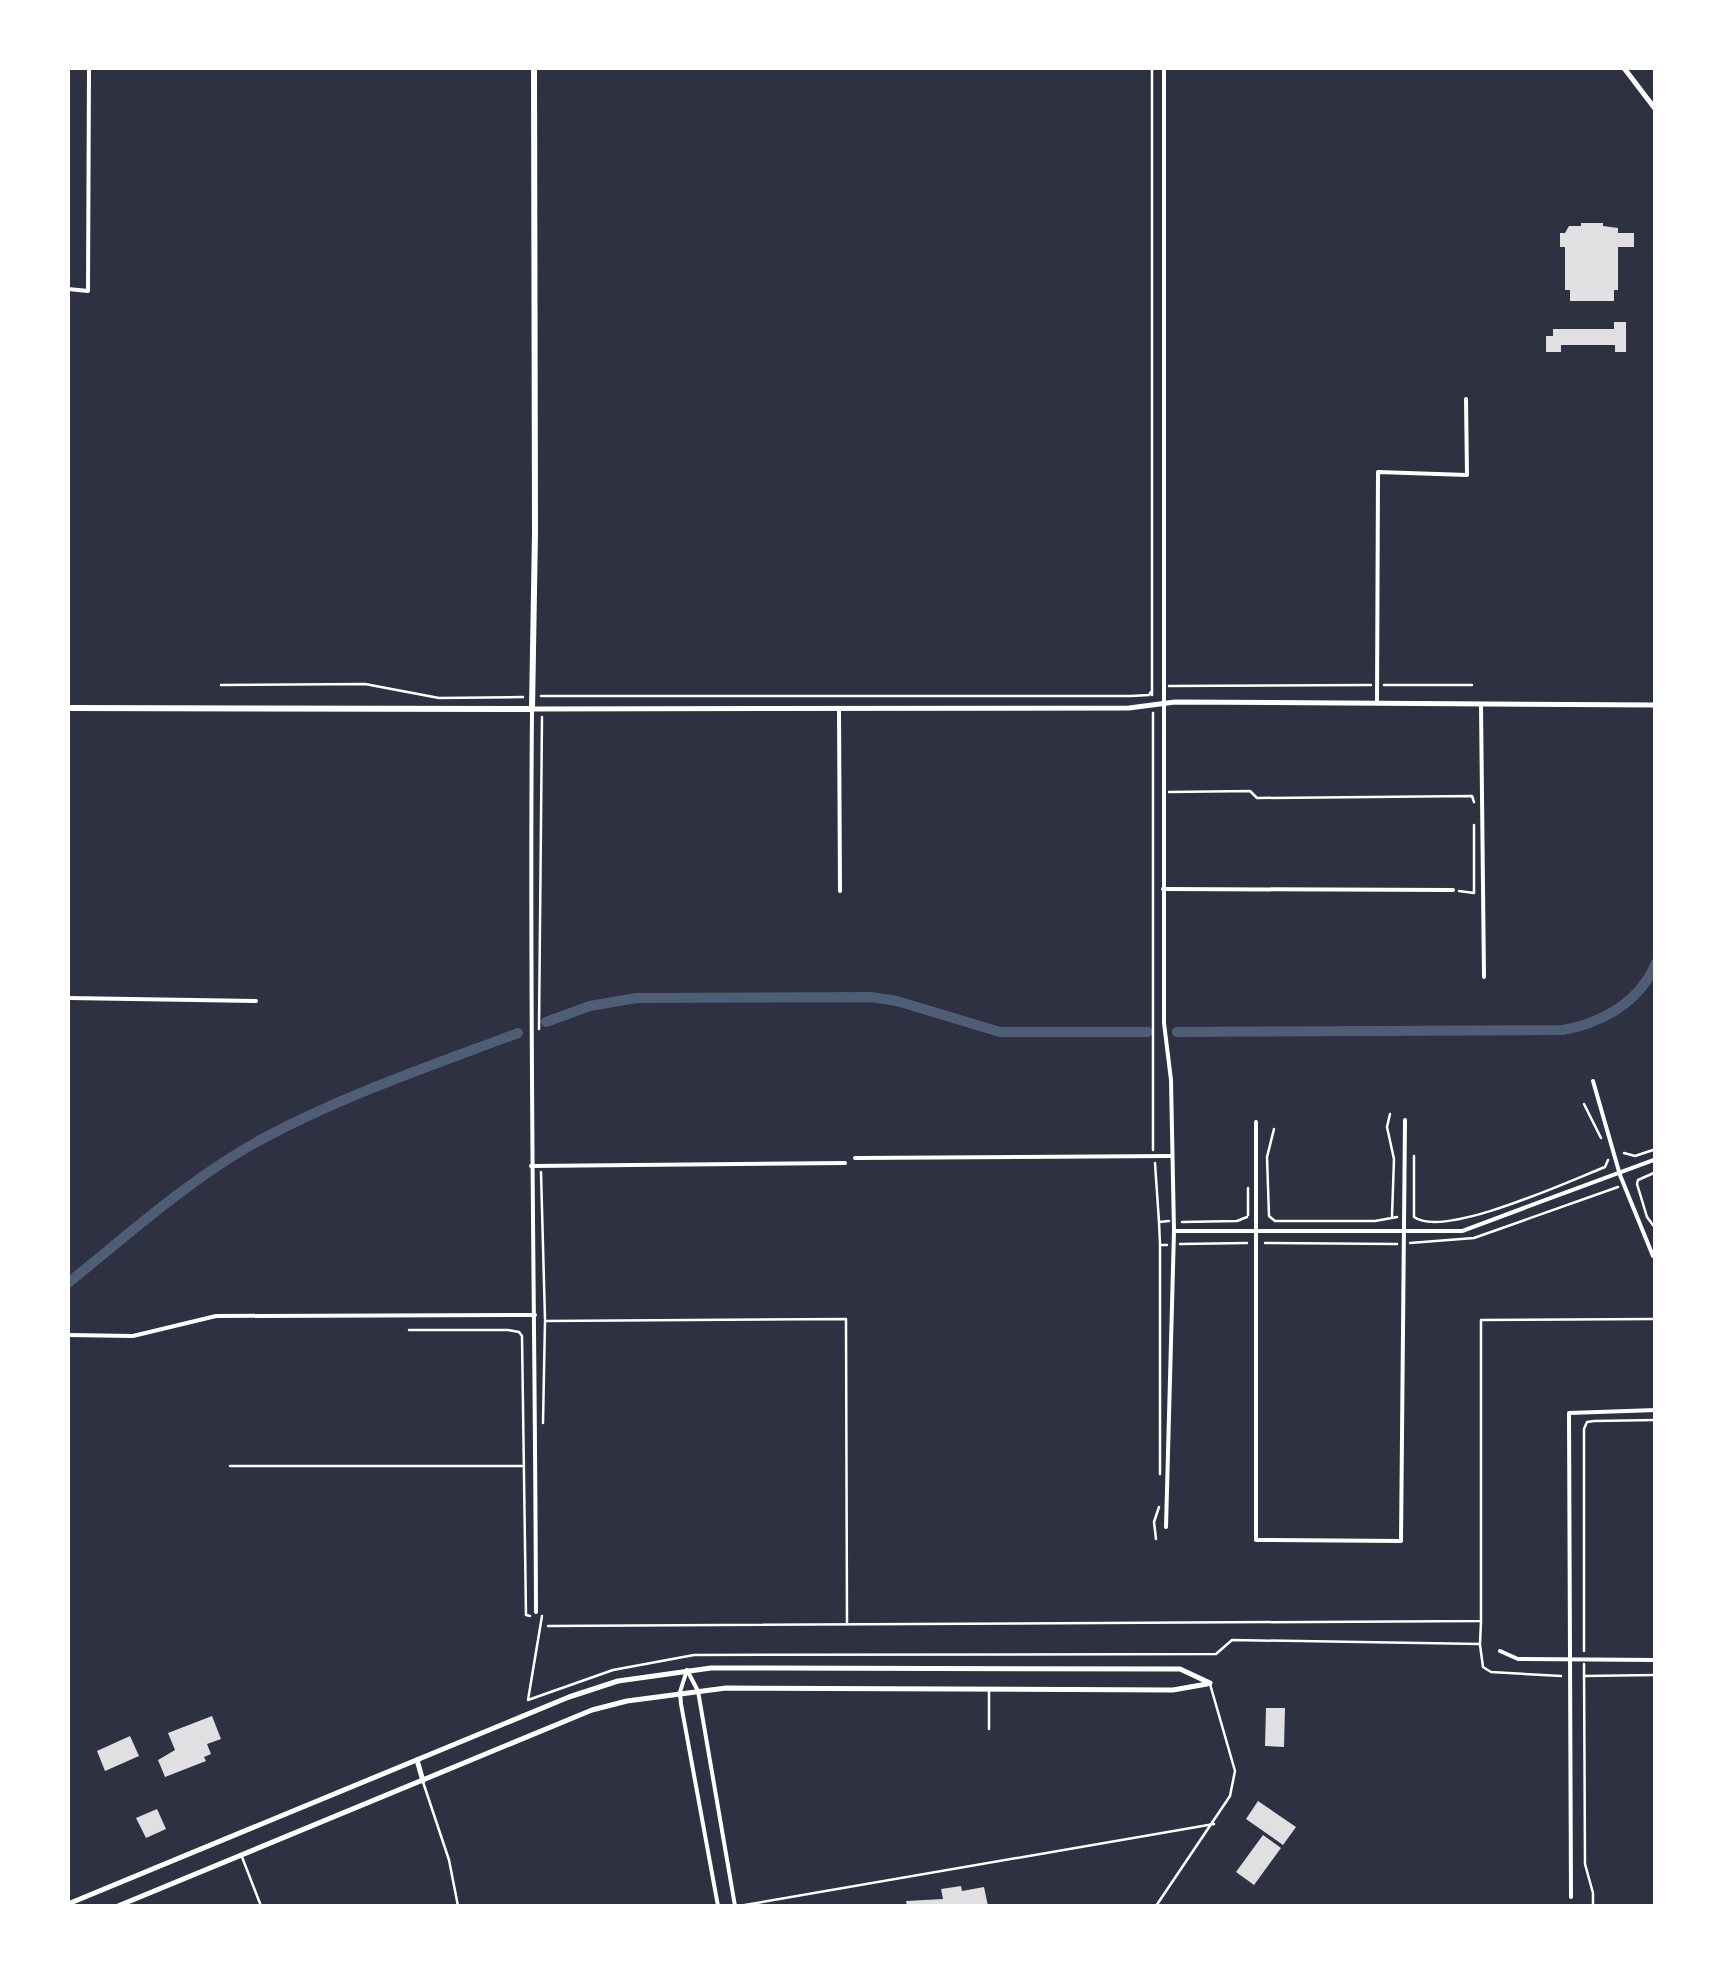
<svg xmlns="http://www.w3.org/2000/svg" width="1723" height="1974" font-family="Cabin,sans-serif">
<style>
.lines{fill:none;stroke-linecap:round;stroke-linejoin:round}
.canal{stroke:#4f5d75;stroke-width:10}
.building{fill:#e0e0e3}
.path{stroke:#fff;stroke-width:2.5}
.service{stroke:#fff;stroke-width:2.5}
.minor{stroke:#fff;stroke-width:4}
.tertiary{stroke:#fff;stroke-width:5}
.secondary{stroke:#fff;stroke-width:6}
</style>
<rect width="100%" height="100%" fill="#2d3142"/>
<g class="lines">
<g class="canal">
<path d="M 546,1022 L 590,1006 L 636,998 L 871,997 L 897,1001 L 1000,1032 L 1148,1032"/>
<path d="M 1177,1032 L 1563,1030 C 1602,1023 1640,1002 1656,963"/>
<path d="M 68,1283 C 130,1233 193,1176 264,1138 C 344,1095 433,1065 518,1033"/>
</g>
</g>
<g class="building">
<path d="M 1581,223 L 1603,223 L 1603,226 L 1618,228 L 1618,233 L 1634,233 L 1634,247 L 1618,247 L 1618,290 L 1614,290 L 1614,301 L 1570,301 L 1570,290 L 1565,290 L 1565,247 L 1560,247 L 1560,233 L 1565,233 L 1569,226 L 1581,226 Z"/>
<path d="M 1614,322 L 1626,322 L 1626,352 L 1615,352 L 1615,345 L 1561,345 L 1561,352 L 1546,352 L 1546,336 L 1553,336 L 1553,329 L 1614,329 Z"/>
<path d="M 1266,1708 L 1285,1708 L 1284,1747 L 1265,1746 Z"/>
<path d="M 212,1716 L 221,1739 L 207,1744 L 211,1754 L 204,1757 L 206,1761 L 165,1777 L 158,1760 L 175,1750 L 168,1733 Z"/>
<path d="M 130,1736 L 139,1756 L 105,1771 L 97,1751 Z"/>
<path d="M 1258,1801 L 1296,1827 L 1283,1845 L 1246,1819 Z"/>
<path d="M 157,1809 L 166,1829 L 146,1838 L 136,1818 Z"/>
<path d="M 1263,1835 L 1281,1848 L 1254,1885 L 1236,1872 Z"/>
<path d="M 961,1886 L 962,1891 L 984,1887 L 988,1906 L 907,1906 L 906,1901 L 943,1899 L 941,1889 Z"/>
</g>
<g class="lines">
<g class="path">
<path d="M 1152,68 L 1152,695"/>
<path d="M 221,685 L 365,684 L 439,698 L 523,697"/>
<path d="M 1384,685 L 1472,685"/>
<path d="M 1169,686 L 1371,685"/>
<path d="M 541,696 L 1131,696 L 1149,695 L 1151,692"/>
<path d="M 1153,713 L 1153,1150"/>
<path d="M 1169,792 L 1250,791 L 1257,798 L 1472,796 L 1474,802"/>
<path d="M 1459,891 L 1474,893 L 1474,825"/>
<path d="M 539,1029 L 542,717"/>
<path d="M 1584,1104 L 1601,1138"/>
<path d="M 1390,1114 L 1387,1127 L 1394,1159 L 1392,1216"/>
<path d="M 1274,1129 L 1267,1157 L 1269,1216 L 1275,1221 L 1375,1221 L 1397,1217"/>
<path d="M 1624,1153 L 1635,1156 L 1656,1149"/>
<path d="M 1414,1156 L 1414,1217 C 1444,1239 1569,1181 1605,1167 L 1608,1160"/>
<path d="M 1155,1163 L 1159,1222"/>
<path d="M 541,1172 L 545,1319"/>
<path d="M 1656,1172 L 1638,1180 L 1637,1184 L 1647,1217 L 1656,1229"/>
<path d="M 1248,1215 L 1248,1188"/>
<path d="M 1182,1222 L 1237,1221 L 1247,1217"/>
<path d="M 1265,1243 L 1397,1244"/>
<path d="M 1410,1243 L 1474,1238 L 1618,1187"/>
<path d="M 1160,1244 L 1159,1222 L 1169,1221"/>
<path d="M 1180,1244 L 1247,1243"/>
<path d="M 409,1330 L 508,1330 L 519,1332 L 522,1336 L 526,1615 L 530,1616"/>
<path d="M 543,1423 L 545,1321 L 846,1319 L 847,1624"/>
<path d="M 230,1466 L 522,1466"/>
<path d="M 1160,1474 L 1160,1245 L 1167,1245"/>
<path d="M 1156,1539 L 1154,1522 L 1159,1507"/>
<path d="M 542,1616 L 528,1700 L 613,1670 L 694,1655 L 1216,1654 L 1232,1640 L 1480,1644 L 1481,1621"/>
<path d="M 548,1626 L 1481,1621 L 1481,1320 L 1656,1319"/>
<path d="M 1480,1645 L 1483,1667 L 1491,1672 L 1561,1676"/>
<path d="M 1584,1651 L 1584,1429 L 1587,1422 L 1594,1421 L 1656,1420"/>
<path d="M 1584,1664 L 1585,1864 L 1593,1893 L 1593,1906"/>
<path d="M 1584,1676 L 1656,1675"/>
</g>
<g class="service">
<path d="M 989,1729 L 989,1691"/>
<path d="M 423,1782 L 449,1860 L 458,1906"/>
<path d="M 242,1857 L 261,1906"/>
<path d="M 739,1906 L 1214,1824"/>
<path d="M 1156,1906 L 1230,1796 L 1235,1771 L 1210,1684"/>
</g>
<g class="minor">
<path d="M 1164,68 L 1164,1023 L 1171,1080 L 1174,1231 L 1166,1527"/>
<path d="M 68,289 L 88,291 L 89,68"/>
<path d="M 1377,702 L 1378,472 L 1467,475 L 1466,399"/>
<path d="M 1481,705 L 1484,977"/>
<path d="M 839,709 L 840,891"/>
<path d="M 532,712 C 529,1012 535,1312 536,1612"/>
<path d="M 1163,889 L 1453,890"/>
<path d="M 68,998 L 256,1001"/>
<path d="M 1593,1081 L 1620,1175 L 1653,1256"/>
<path d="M 1256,1122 L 1256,1540 L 1401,1541 L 1405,1120"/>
<path d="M 855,1158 L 1170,1156"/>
<path d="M 531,1166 L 845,1163"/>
<path d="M 1174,1231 L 1462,1231 L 1656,1159"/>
<path d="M 68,1335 L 133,1336 L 216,1316 L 535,1315"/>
<path d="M 1500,1651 L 1518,1659 L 1656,1660"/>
<path d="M 687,1670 L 698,1691 L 735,1906"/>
<path d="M 687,1670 L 680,1692 L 681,1704 L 718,1906"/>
<path d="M 1571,1897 L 1569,1413 L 1656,1410"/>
</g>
<g class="tertiary">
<path d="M 1624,68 L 1656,110"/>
<path d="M 532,709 L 1129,708 L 1175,702 L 1656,705"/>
<path d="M 417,1760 L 423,1781"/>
<path d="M 68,1904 L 569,1697 L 618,1681 L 711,1668 L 1180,1669 L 1210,1683"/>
<path d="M 118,1906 L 592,1710 L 627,1701 L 726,1688 L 1173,1690 L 1207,1684"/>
</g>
<path class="secondary" d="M 68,708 L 532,709 L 535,533 L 534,68"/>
</g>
<rect width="1723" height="1974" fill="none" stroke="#ffffff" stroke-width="140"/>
</svg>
